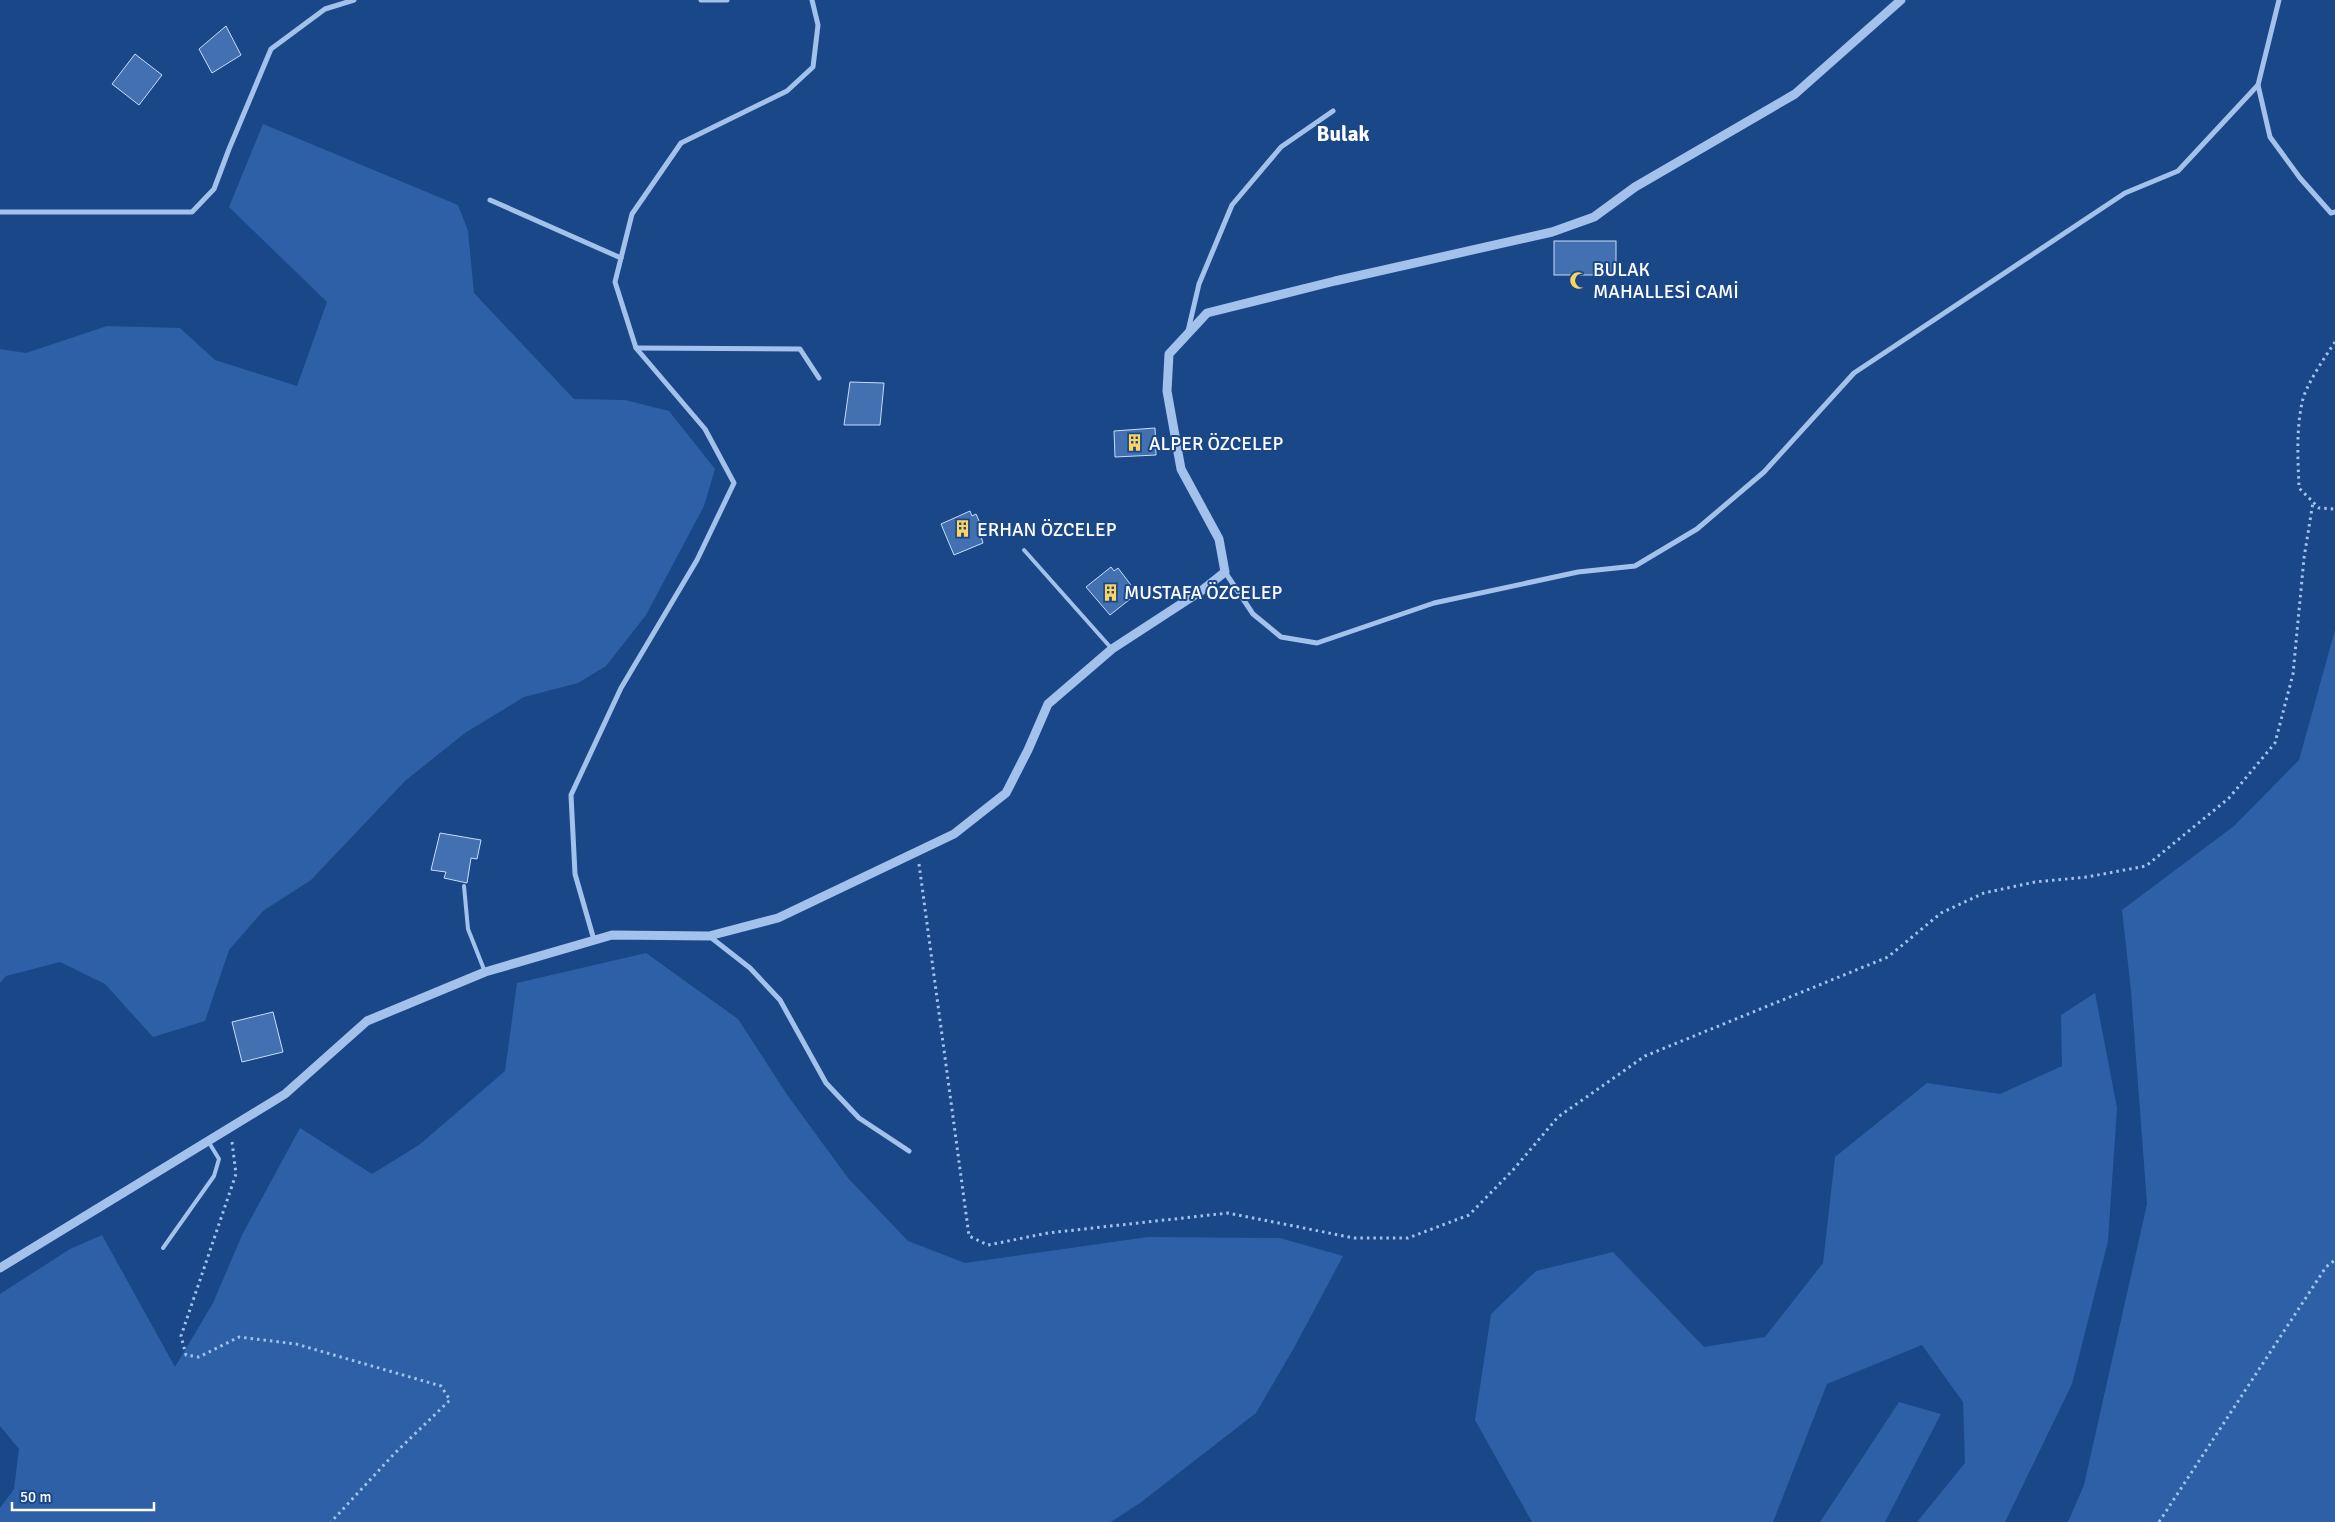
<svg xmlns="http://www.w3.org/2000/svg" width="2335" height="1522" font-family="Signika,sans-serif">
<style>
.green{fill:#2d60a6}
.building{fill:#4370b1;stroke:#c8ddf9}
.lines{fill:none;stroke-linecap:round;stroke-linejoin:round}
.path{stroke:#a2c2ec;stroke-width:3;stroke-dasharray:2.5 4;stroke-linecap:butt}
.service{stroke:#a2c2ec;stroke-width:4}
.minor{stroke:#a2c2ec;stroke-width:5}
.tertiary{stroke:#a2c2ec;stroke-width:9}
.labels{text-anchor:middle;stroke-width:4;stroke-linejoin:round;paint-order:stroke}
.poi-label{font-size:19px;fill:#fff;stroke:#1a4788;text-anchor:start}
.quarter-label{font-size:21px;font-weight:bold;fill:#fff;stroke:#1a4788}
</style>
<rect width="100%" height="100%" fill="#1a4788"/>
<g class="green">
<path d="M 263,124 L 458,205 L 468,231 L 474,293 L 574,399 L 625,400 L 669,411 L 715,469 L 704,506 L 646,615 L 606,666 L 578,683 L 524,697 L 465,733 L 405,781 L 311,880 L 263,911 L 229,950 L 205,1021 L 153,1037 L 105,984 L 60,962 L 6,976 L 0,983 L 0,349 L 26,353 L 107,326 L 180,328 L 215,360 L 297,386 L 327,302 L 229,207 Z"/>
<path d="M 2335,630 L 2335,1522 L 2068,1522 L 2084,1485 L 2147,1204 L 2131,991 L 2122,910 L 2234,826 L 2299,760 Z"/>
<path d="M 646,953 L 738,1019 L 788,1096 L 848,1178 L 908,1241 L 965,1263 L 1148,1237 L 1280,1238 L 1343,1256 L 1295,1346 L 1256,1413 L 1140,1503 L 1111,1522 L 0,1522 L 0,1508 L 14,1489 L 19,1449 L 0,1426 L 0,1294 L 70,1249 L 102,1235 L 175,1367 L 213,1303 L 242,1235 L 300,1128 L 372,1174 L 419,1145 L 505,1071 L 517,983 Z"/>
<path d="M 2095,993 L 2117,1108 L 2108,1241 L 2072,1384 L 2005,1522 L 1917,1522 L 1965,1463 L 1963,1402 L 1922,1345 L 1827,1384 L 1773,1522 L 1532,1522 L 1475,1420 L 1491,1314 L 1536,1271 L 1613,1252 L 1704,1347 L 1765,1337 L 1823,1263 L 1835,1157 L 1927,1083 L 2000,1094 L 2062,1066 L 2061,1015 Z"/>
<path d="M 1899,1402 L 1941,1414 L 1885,1522 L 1820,1522 Z"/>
</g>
<g class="building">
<path d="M 226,26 L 241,55 L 212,73 L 199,49 Z"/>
<path d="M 135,54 L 162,75 L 139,105 L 112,84 Z"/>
<rect x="1554" y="241" width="62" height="34"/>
<path d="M 850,382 L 884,383 L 880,425 L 844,425 Z"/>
<path d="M 1155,428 L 1156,455 L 1115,457 L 1114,431 Z"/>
<path d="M 970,511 L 972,516 L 976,514 L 985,534 L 981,536 L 983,543 L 954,555 L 941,524 Z"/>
<path d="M 1111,567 L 1114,571 L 1118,568 L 1131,585 L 1127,588 L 1134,596 L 1110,615 L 1086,587 Z"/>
<path d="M 440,833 L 481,840 L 477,859 L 471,858 L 467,883 L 444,878 L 446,872 L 431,870 Z"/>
<path d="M 273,1012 L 283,1052 L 242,1062 L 232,1022 Z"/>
</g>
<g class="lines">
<g class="path">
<path d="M 2335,342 C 2325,357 2305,386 2302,403 C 2296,431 2298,460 2299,488 L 2319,508 L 2335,509"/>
<path d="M 919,864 L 969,1236 L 988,1245 L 1048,1233 L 1228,1213 L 1354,1238 L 1408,1238 L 1469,1215 L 1513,1170 L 1558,1117 L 1645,1056 L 1888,957 L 1941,913 L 1984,893 L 2035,882 L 2087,877 L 2146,866 L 2229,798 L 2275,743 L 2293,674 L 2304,558 L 2313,502"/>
<path d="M 232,1142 L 236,1174 L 181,1336 L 186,1355 L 199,1357 L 239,1337 L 296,1344 L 441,1386 L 450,1400 L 394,1454 L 331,1522"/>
<path d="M 2159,1522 L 2326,1267 L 2335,1260"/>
</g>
<g class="service">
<path d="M 1024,550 L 1112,649"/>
<path d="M 464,886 L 468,929 L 485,972"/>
<path d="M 163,1248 L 214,1176 L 219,1159 L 208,1141"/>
</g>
<g class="minor">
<path d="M 701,0 L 727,0"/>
<path d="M 2279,0 L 2258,85 L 2270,137 L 2300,178 L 2331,213 L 2335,212"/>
<path d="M 490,200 L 621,258"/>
<path d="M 0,212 L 192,212 L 214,189 L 229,149 L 271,49 L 325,9 L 354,0"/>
<path d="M 1188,331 L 1199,284 L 1232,205 L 1281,147 L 1333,111"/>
<path d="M 636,348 L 800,349 L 819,378"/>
<path d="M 1225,572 L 1253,614 L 1281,637 L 1317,643 L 1434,603 L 1578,572 L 1635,566 L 1697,529 L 1764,472 L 1854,373 L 2125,193 L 2178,171 L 2258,85"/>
<path d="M 709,936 L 750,968 L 780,1000 L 826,1083 L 859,1118 L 909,1151"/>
<path d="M 594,940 L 575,874 L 571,795 L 621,688 L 697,560 L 734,483 L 705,429 L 636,348 L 615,282 L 632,214 L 681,143 L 787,91 L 813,67 L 818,25 L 812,0"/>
</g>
<path class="tertiary" d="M 0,1268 L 285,1094 L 367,1021 L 485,972 L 612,935 L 709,936 L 778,918 L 954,834 L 1006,793 L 1028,750 L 1048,704 L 1112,649 L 1201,591 L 1225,572 L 1219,539 L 1181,469 L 1167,391 L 1169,354 L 1207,313 L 1335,281 L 1552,232 L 1594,217 L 1635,187 L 1795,94 L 1901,0"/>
</g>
<defs>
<symbol id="mosque-bare" viewBox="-9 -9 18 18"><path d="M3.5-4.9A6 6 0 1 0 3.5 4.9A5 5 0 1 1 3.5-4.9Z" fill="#ffd45e" stroke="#1a4788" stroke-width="2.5" paint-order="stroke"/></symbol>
<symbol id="building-bare" viewBox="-9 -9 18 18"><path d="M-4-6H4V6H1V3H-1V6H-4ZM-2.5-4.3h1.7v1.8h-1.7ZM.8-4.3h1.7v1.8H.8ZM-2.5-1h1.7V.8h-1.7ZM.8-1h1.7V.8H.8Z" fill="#ffd45e" stroke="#1a4788" stroke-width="2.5" paint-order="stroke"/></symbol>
</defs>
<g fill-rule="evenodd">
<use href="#mosque-bare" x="1566" y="268" width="25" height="25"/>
<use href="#building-bare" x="1122" y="430" width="25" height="25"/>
<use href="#building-bare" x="950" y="516" width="25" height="25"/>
<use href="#building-bare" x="1098" y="580" width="25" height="25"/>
</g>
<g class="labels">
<g class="poi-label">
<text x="1593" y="276">BULAK<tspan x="1593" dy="22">MAHALLESİ CAMİ</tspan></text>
<text x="1149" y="450">ALPER ÖZCELEP</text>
<text x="977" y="536">ERHAN ÖZCELEP</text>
<text x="1124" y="599">MUSTAFA ÖZCELEP</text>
</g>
<g class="quarter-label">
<text x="1343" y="141">Bulak</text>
</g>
</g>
<path d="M12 1502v8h142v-8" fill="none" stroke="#ffffff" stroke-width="2.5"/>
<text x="20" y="1502" font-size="15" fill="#ffffff" stroke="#1a4788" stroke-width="4" paint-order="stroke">50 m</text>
</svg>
